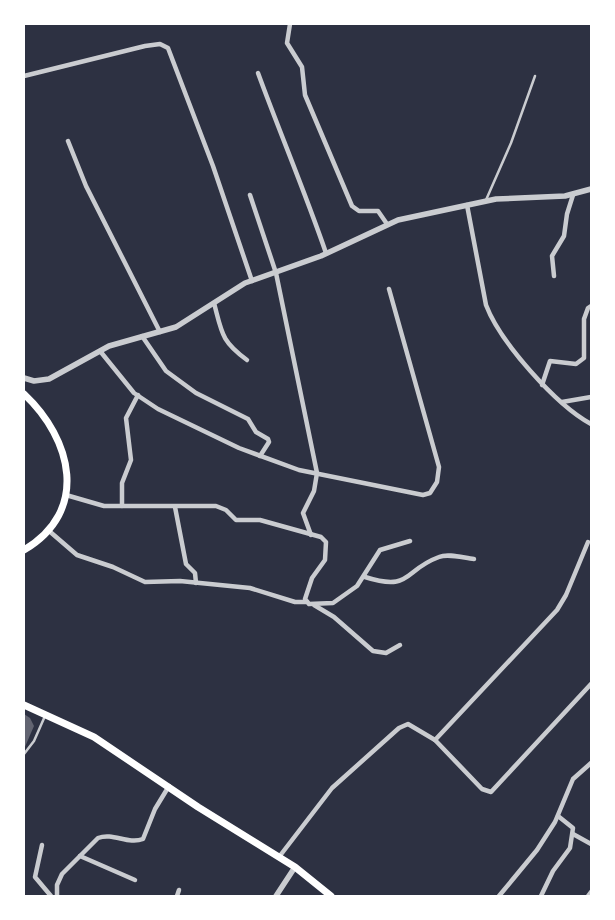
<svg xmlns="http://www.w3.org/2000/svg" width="615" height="920" font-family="'Alegreya Sans',sans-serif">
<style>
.building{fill:#626471}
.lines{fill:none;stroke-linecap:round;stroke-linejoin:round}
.service{stroke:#caccd0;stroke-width:2.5}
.minor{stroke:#caccd0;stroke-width:4.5}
.tertiary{stroke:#caccd0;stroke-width:5.5}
.secondary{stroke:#fff;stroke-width:7}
</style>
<rect width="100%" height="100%" fill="#2d3142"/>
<path class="building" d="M 24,714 L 30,718 L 34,726 L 24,749 Z"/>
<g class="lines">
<g class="service">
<path d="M 486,200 L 511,143 L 535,76"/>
<path d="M 24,754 L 34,741 L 45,716"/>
</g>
<g class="minor">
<path d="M 290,24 L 287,43 L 302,67 L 305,95 L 352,206 L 359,211 L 378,211 L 387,224"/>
<path d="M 258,73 C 280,133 305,192 326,253"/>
<path d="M 24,76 L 145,46 L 160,44 L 168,48 L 213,166 L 252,281"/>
<path d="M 68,141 L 86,186 L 160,332"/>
<path d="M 250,195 L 276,273 L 317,473 L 314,491 L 303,513 L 311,535"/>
<path d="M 467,205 L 486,305 C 500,342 556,405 591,424"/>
<path d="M 554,276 L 552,256 L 564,236 L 567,214 L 573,195"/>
<path d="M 214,303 C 222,333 221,341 247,360"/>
<path d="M 142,336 L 166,371 L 196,393 L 248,419 L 256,432 L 268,439 L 269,442 L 260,456"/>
<path d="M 100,351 L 134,393 L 158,409 L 239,448 L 299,470 L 423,495 L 430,493 L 437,482 L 439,467 L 389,289"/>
<path d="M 542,385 L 550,361 L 576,364 L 584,358 L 584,319 L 588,308 L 591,306"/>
<path d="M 562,402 L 591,397"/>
<path d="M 66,495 L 104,506 L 216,506 L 226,510 L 236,520 L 260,520 L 321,537 L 326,542 L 325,560 L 312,578 L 305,599 L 309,604 L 333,603 L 357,586 L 380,550 L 410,541"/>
<path d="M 122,506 L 122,483 L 131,460 L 126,418 L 138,395"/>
<path d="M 175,507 L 186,564 L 195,573 L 196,583"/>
<path d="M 48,530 L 77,555 L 113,567 L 145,582 L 180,581 L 250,588 L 295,602 L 306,602"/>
<path d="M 588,542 L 566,595 L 557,610 L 435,740 L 482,789 L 491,792 L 591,684"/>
<path d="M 365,577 C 412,592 403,570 439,557 C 448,553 464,558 474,559"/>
<path d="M 314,605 L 334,617 L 373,651 L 386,653 L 400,645"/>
<path d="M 573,834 L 591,844"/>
<path d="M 42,845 L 35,877 L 51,896"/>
<path d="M 80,856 L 135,880"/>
<path d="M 279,857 L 332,788 L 399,728 L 408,724 L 435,740"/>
<path d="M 57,896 L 57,885 L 62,874 L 98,838 C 113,832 128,845 143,839 L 155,809 L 169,786"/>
<path d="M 177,896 L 179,890"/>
<path d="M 499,896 L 537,850 L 555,822 L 573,779 L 591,763"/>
<path d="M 541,896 L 553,871 L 570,848 L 573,828 L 558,816"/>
<path d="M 588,896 L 591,892"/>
</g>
<g class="tertiary">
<path d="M 24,378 L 34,381 L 49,379 L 109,346 L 176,327 L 245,283 L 321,256 L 398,220 L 496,199 L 565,196 L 591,189"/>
<path d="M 276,896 L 295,867"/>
</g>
<g class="secondary">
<path d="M 24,394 C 72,439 90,511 24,550"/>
<path d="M 24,705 L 94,737 L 198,807 L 295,867 L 331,896"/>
</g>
</g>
<rect width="615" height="920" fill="none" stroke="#ffffff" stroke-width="50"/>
</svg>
